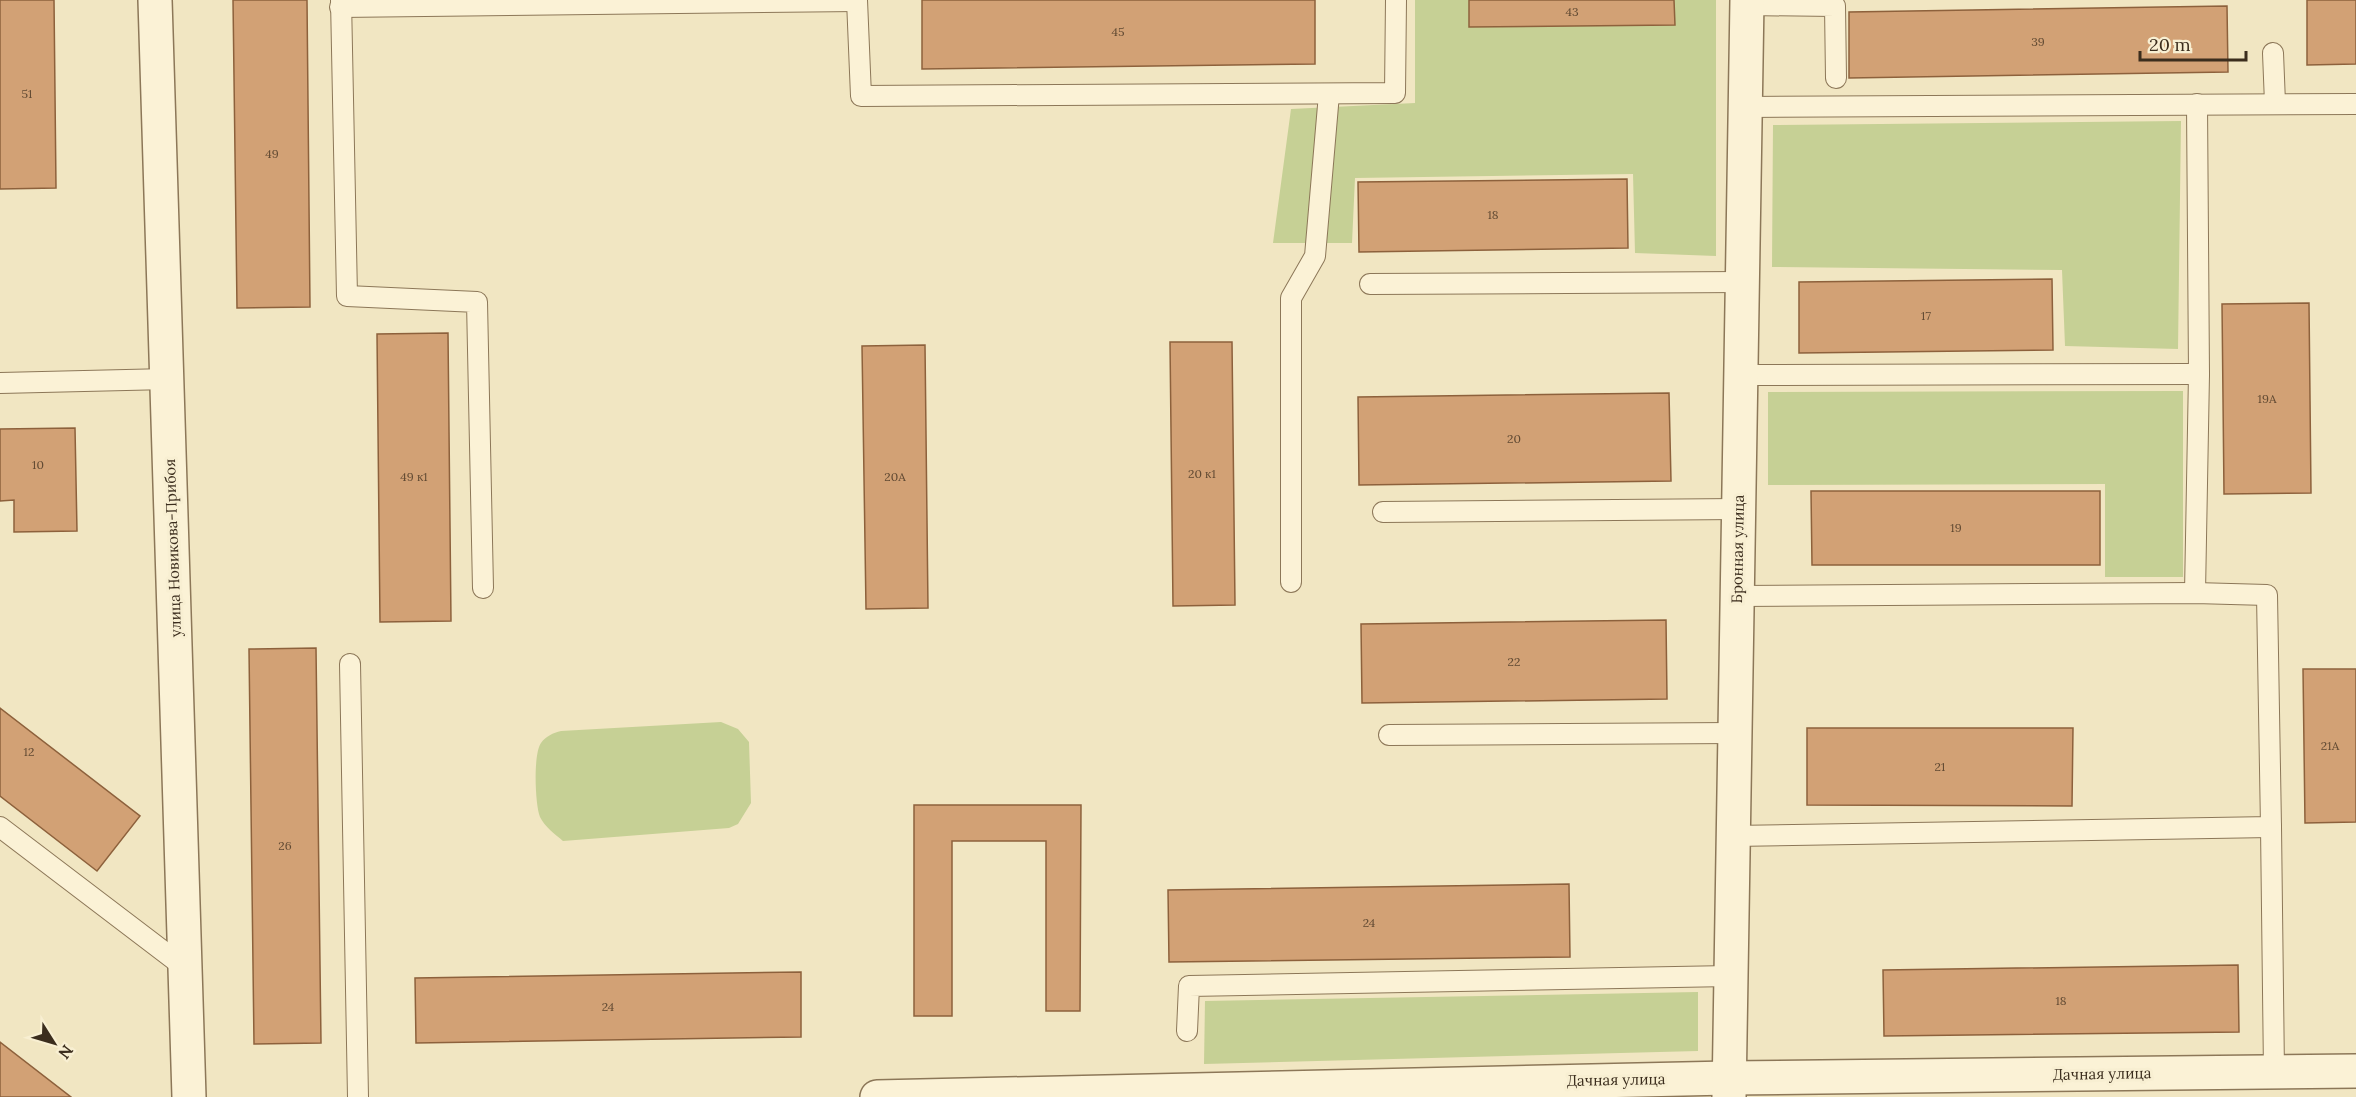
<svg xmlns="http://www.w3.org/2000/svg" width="2356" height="1097" font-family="Lora,serif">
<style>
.green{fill:#c6d095}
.building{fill:#d2a175;stroke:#8d613c;stroke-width:1.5}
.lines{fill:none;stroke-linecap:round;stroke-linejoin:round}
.service-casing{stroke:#8c7758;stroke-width:22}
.minor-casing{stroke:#8c7758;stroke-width:36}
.service{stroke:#fbf2d6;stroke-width:20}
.minor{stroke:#fbf2d6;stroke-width:33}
.labels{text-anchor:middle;stroke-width:6;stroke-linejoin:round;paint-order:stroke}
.number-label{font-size:12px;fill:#614a33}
.street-label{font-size:15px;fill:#3b2d1d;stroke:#f8efd2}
</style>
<rect width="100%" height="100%" fill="#f1e6c2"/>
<g class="green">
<path d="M 1415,0 L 1716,0 L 1716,256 L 1635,253 L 1633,174 L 1355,178 L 1352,243 L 1273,243 L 1291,109 L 1415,103 Z"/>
<path d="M 2181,121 L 2178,349 L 2065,346 L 2062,270 L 1772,267 L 1773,125 Z"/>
<path d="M 2183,391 L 2183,577 L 2105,577 L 2105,484 L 1768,485 L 1768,392 Z"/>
<path d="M 721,722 L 738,729 L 749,742 L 751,803 L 738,824 L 729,828 L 563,841 C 556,835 544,826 540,817 C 535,805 533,754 541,743 C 546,736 553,733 561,731 Z"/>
<path d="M 1698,992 L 1698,1051 L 1204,1064 L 1205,1001 Z"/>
</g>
<g class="building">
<path d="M 0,0 L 54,0 L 56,188 L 0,189 Z"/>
<path d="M 233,0 L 307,0 L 310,307 L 237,308 Z"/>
<path d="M 922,0 L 1315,0 L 1315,64 L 922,69 Z"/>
<path d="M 1469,0 L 1674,0 L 1675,25 L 1469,27 Z"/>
<path d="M 2307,0 L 2356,0 L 2356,64 L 2307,65 Z"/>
<path d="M 2227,6 L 2228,72 L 1849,78 L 1849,12 Z"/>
<path d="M 1627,179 L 1628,248 L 1359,252 L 1358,182 Z"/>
<path d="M 2052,279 L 2053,350 L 1799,353 L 1799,282 Z"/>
<path d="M 2309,303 L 2311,493 L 2224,494 L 2222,304 Z"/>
<path d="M 448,333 L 451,621 L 380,622 L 377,334 Z"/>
<path d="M 1170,342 L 1232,342 L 1235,605 L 1173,606 Z"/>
<path d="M 925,345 L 928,608 L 866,609 L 862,346 Z"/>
<path d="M 1669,393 L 1671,481 L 1359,485 L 1358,397 Z"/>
<path d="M 75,428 L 77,531 L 14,532 L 14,500 L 0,501 L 0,429 Z"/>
<path d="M 1811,491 L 2100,491 L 2100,565 L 1812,565 Z"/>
<path d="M 1666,620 L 1667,699 L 1362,703 L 1361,624 Z"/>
<path d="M 316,648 L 321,1043 L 254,1044 L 249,649 Z"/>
<path d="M 2303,669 L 2356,669 L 2356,822 L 2305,823 Z"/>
<path d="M 0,708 L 140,816 L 97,871 L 0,796 Z"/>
<path d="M 1807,728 L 2073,728 L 2072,806 L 1807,805 Z"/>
<path d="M 914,805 L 1081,805 L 1080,1011 L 1046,1011 L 1046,841 L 952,841 L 952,1016 L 914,1016 Z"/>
<path d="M 1569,884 L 1570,957 L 1169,962 L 1168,890 Z"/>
<path d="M 2238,965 L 2239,1032 L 1884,1036 L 1883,970 Z"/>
<path d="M 801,972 L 801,1037 L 416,1043 L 415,978 Z"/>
<path d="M 0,1042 L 71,1097 L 0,1097 Z"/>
</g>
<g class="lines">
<defs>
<g id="service">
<path d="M 341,0 L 347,296 L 477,302 L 483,588"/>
<path d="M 857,0 L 861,96 L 1395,93 L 1396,0"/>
<path d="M 1747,5 L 1835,6 L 1836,78"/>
<path d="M 340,7 L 857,1"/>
<path d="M 2273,53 L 2275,103"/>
<path d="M 1746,107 L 2356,104"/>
<path d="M 1370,284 L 1742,282"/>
<path d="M 1741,375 L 2199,374"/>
<path d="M 0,383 L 168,379"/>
<path d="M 1383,512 L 1738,509"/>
<path d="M 1291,582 L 1291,298 L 1315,256 L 1329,94"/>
<path d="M 2195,593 L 2199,374 L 2197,104"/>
<path d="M 350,664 L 358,1097"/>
<path d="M 1389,735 L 1734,733"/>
<path d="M 0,827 L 184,967"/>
<path d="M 2271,827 L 2274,1072"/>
<path d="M 1733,836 L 2271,827 L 2267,595 L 2195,593 L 1737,596"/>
<path d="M 1187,1031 L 1189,986 L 1730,976"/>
</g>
<g id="minor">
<path d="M 155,0 L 189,1097"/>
<path d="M 877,1097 L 1728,1078 L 2356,1071"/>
<path d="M 1729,1097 L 1747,0"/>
</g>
</defs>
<use href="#service" class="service-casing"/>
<use href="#minor" class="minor-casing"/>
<use href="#service" class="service"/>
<use href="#minor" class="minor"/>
</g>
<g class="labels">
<g class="number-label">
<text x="1572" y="16">43</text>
<text x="1118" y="36">45</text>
<text x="2038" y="46">39</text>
<text x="27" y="98">51</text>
<text x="272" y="158">49</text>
<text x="1493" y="219">18</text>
<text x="1926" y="320">17</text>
<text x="2267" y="403">19А</text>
<text x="1514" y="443">20</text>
<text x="38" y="469">10</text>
<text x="1202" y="478">20 к1</text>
<text x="414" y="481">49 к1</text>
<text x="895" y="481">20А</text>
<text x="1956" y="532">19</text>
<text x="1514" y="666">22</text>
<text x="2330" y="750">21А</text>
<text x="29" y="756">12</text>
<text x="1940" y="771">21</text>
<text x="285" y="850">26</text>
<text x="1369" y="927">24</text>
<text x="2061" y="1005">18</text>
<text x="608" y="1011">24</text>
</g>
<g class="street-label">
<text transform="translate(173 548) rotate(-92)" y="5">улица Новикова-Прибоя</text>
<text transform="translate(1738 549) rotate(-89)" y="5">Бронная улица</text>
<text transform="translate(2102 1074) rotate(-1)" y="5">Дачная улица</text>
<text transform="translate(1616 1080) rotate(-1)" y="5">Дачная улица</text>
</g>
</g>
<g transform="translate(54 1043) rotate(127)" stroke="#f8efd2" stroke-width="4.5" paint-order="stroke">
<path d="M0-4.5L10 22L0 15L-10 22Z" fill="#3b2d1d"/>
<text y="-9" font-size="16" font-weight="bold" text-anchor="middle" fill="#3b2d1d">N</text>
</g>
<path d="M2140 51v9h106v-9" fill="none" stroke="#3b2d1d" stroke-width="3"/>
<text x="2149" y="51" font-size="18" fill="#3b2d1d" stroke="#f8efd2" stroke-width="4.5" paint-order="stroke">20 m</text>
</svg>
